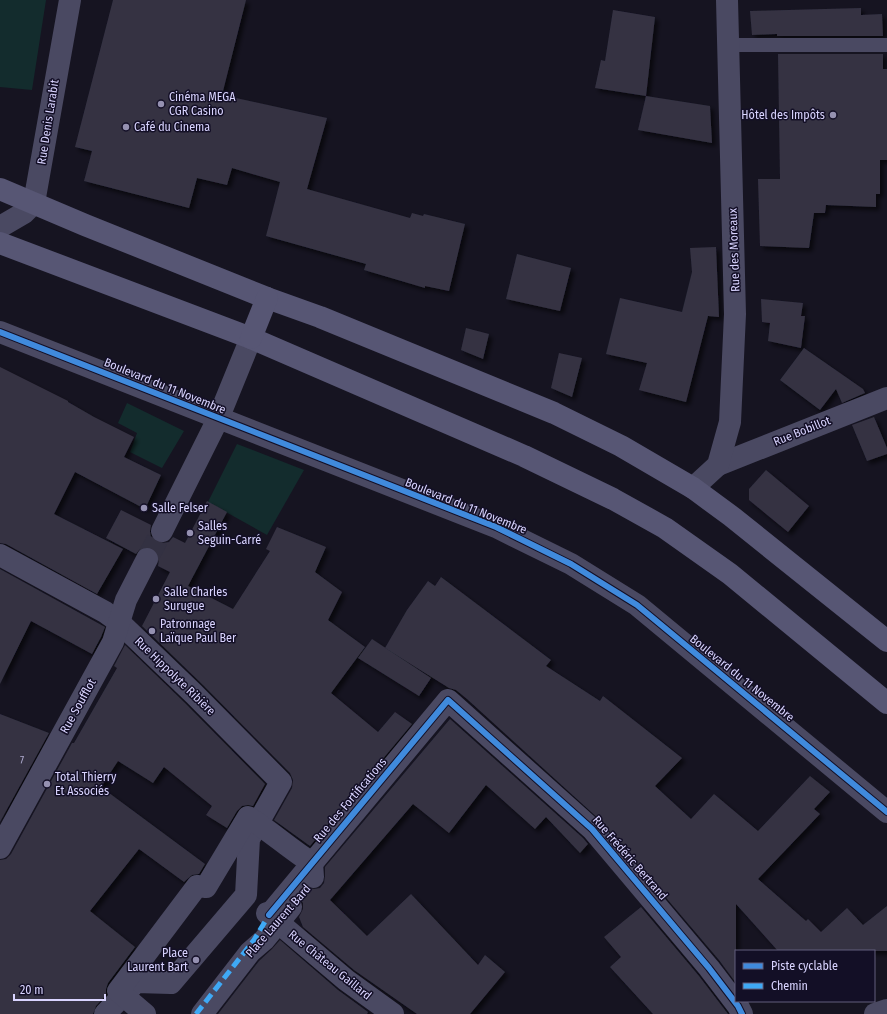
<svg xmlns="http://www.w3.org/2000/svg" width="887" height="1014" font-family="'Fira Sans Condensed',sans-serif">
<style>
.green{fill:#132c2d}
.building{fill:#343243;filter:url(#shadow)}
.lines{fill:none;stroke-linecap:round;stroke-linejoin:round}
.minor-tunnel{stroke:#333142;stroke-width:22;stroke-dasharray:22 11;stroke-linecap:butt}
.service{stroke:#4a4962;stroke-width:14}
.minor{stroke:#4a4962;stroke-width:22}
.secondary{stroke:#575674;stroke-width:22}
.quiet{stroke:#3fa9f5;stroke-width:5;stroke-dasharray:10 5;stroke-linecap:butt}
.cycleway-casing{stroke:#130f26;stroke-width:8}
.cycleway{stroke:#408adc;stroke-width:6}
.poi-dot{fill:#9591b1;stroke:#130f26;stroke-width:1.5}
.labels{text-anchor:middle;stroke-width:3;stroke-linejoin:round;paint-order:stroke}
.number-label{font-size:10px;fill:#b0acd0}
.poi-label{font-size:12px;fill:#d9d4ff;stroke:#130f26;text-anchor:start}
.street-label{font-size:12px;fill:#d9d4ff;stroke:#130f26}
</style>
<defs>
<filter id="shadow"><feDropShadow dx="3.5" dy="3.5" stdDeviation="2" flood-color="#0009"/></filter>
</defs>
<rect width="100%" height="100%" fill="#161421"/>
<g class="green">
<path d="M 0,0 L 46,0 L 32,90 L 0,87 Z"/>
<path d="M 127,403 L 184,431 L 162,468 L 130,452 L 137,433 L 118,423 Z"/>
<path d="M 237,444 L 304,470 L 267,535 L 208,502 Z"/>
</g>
<g class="building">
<path d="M 113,0 L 246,0 L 222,95 L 327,118 L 307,189 L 410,218 L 412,213 L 423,216 L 424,214 L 465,224 L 449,291 L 425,286 L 425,288 L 364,270 L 366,264 L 266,236 L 280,182 L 232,168 L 227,185 L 197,178 L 189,208 L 84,181 L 92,151 L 75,147 Z"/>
<path d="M 861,8 L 861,15 L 882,14 L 883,36 L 777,36 L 777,34 L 752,35 L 750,11 Z"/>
<path d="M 613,10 L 655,17 L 646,96 L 595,88 L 601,60 L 605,61 Z"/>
<path d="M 778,54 L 883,54 L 883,69 L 887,69 L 887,160 L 880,160 L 880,194 L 876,194 L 876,207 L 826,205 L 825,213 L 814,213 L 809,248 L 760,246 L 758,179 L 780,179 Z"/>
<path d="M 646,96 L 710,106 L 712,143 L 638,130 Z"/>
<path d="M 716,247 L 719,317 L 708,316 L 686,402 L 639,390 L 647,363 L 606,354 L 620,298 L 682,312 L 692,272 L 690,248 Z"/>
<path d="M 517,254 L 571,268 L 560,311 L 506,299 Z"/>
<path d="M 761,299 L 803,303 L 801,316 L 805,316 L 801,348 L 768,341 L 770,323 L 762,322 Z"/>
<path d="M 466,328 L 489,334 L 483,359 L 461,350 Z"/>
<path d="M 804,348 L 863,389 L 865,393 L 842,403 L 836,389 L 820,410 L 780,380 Z"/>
<path d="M 559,353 L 582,358 L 572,397 L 551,388 Z"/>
<path d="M 0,367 L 68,401 L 68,402 L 94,417 L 134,437 L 124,457 L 161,475 L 145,509 L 75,472 L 54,514 L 123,549 L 97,594 L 6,544 L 0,543 Z"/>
<path d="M 874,417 L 887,448 L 887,454 L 867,461 L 852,425 Z"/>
<path d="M 766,470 L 809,506 L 788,532 L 749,500 L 749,489 Z"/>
<path d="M 207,501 L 227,512 L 188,586 L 233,609 L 270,551 L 266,549 L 277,527 L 326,547 L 315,572 L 342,592 L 328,620 L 365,647 L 331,693 L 378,732 L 395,712 L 412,724 L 310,846 L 274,820 L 292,788 L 293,780 L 290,773 L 203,685 L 142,626 L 170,572 L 158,566 L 159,559 L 158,553 L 152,548 L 146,547 L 140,549 L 136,554 L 106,538 L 121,510 L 151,525 L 150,531 L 151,538 L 157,542 L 162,543 L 169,542 L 173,537 L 185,543 Z"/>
<path d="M 0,569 L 105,627 L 101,637 L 92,654 L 31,621 L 0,684 Z"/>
<path d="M 441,577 L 551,660 L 546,666 L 600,701 L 603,696 L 682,758 L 655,786 L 691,819 L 714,794 L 758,831 L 810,776 L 830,792 L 814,809 L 820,814 L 758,879 L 806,921 L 808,919 L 821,932 L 847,908 L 863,925 L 887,906 L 887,951 L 778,951 L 736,904 L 736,983 L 719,960 L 600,820 L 467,699 L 456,690 L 449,688 L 385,648 L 407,610 L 428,581 L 435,586 Z"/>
<path d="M 372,639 L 431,678 L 419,696 L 358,658 Z"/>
<path d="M 125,645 L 185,703 L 265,784 L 253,806 L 248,805 L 242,806 L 237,811 L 227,828 L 206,815 L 212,806 L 164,767 L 153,783 L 118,761 L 101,787 L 205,864 L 199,874 L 192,875 L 184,882 L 139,849 L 90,911 L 135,947 L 108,983 L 106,989 L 106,995 L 96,1006 L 93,1014 L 0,1014 L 0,860 L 6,859 L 11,854 L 72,743 L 74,743 L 117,668 L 114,666 Z"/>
<path d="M 0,714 L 49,733 L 0,822 Z"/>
<path d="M 450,719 L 583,838 L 588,844 L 580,853 L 546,817 L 535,829 L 486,785 L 449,833 L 413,804 L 330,900 L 367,936 L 411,894 L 478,965 L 485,955 L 505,972 L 470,1014 L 417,1014 L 354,970 L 303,927 L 299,917 L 303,909 L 303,903 L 299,898 L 308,888 L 314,889 L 320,888 L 324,883 L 325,876 L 325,867 Z"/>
<path d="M 641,907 L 699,976 L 728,1014 L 653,1014 L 610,967 L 621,957 L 604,937 Z"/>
<path d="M 280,940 L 338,990 L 368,1012 L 367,1014 L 218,1014 L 259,961 L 272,949 Z"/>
</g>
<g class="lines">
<path class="minor-tunnel" d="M 147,559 L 162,531"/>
<path class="service" d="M 728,45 L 887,45"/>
<g class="minor">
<path d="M 0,227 L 24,213 L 34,203 L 70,0"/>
<path d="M 0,332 L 496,527 L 571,564 L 637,605 L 887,812"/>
<path d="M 718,465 L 887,398"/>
<path d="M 693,488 L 718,465 L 730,422 L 735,314 L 727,0"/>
<path d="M 162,531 L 218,419 L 251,338"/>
<path d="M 0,555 L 105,612 L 119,622 L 194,694 L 281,782 L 249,839 L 246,895 L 171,983 L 136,982 L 105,1014"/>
<path d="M 0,848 L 113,642 L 126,600 L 147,559"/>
<path d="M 267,913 L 346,980 L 393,1014"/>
<path d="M 269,915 L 448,700 L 592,829 L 709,968 L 738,1006 L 742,1014"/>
<path d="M 145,1014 L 118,991 L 197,886 L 206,887 L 248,817 C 270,831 290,849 312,863 L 313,877"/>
<path d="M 202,1014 L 250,952 L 264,940 L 291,907"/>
<path d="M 875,1014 L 887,1010"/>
</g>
<g class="secondary">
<path d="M 0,189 L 85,225 L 267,298 L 320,317 L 554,413 L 621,446 L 693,488 L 731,516 L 887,641"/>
<path d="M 0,243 L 251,338 L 524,456 L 613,499 L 665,528 L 730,574 L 887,703"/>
<path d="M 251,338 L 267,298"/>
</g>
<path class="quiet" d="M 196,1014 L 254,940 L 269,915"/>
<defs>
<g id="cycleway">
<path d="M 0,332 L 496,527 L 571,564 L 637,605 L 887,812"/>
<path d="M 269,915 L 448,700 L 592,829 L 709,968 L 738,1006 L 742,1014"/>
</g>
</defs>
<use href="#cycleway" class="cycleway-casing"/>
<use href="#cycleway" class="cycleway"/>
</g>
<g class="poi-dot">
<circle cx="161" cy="104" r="4"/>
<circle cx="833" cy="115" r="4"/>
<circle cx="126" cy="127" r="4"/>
<circle cx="144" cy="508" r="4"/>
<circle cx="190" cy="533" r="4"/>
<circle cx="156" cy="599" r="4"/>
<circle cx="152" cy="631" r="4"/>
<circle cx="47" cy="784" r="4"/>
<circle cx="196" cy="960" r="4"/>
</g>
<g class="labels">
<g class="number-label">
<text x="22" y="764">7</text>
</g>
<g class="poi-label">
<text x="169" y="101">Cinéma MEGA<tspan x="169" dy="14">CGR Casino</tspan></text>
<text x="825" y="119" text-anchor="end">Hôtel des Impôts</text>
<text x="134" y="131">Café du Cinema</text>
<text x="152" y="512">Salle Felser</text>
<text x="198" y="530">Salles<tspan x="198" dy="14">Seguin-Carré</tspan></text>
<text x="164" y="596">Salle Charles<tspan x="164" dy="14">Surugue</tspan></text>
<text x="160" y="628">Patronnage<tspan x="160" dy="14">Laïque Paul Ber</tspan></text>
<text x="55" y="781">Total Thierry<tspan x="55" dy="14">Et Associés</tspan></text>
<text x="188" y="957" text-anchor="end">Place<tspan x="188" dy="14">Laurent Bart</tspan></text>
</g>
<g class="street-label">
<text transform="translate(48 122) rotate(-81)" y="4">Rue Denis Larabit</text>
<text transform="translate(734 250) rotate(-92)" y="4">Rue des Moreaux</text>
<text transform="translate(165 386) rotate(22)" y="4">Boulevard du 11 Novembre</text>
<text transform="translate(802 431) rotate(-22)" y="4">Rue Bobillot</text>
<text transform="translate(466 506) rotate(22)" y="4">Boulevard du 11 Novembre</text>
<text transform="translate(175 676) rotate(44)" y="4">Rue Hippolyte Ribière</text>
<text transform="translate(742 678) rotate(39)" y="4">Boulevard du 11 Novembre</text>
<text transform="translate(78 706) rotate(-61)" y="4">Rue Soufflot</text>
<text transform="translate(350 800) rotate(-50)" y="4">Rue des Fortifications</text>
<text transform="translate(630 858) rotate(49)" y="4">Rue Frédéric Bertrand</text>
<text transform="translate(278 921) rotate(-49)" y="4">Place Laurent Bard</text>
<text transform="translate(330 965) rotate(39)" y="4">Rue Château Gaillard</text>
</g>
</g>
<rect x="735" y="950" width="140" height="52" fill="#130f26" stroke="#625e7d"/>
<rect x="743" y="963" width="20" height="6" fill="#408adc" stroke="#625e7d"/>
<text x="771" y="970" font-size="12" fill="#d9d4ff">Piste cyclable</text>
<rect x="743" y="983" width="20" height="6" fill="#3fa9f5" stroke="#625e7d"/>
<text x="771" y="990" font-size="12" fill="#d9d4ff">Chemin</text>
<path d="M14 994v6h91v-6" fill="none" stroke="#d9d4ff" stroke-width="2"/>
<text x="20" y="994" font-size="12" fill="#d9d4ff" stroke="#130f26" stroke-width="3" paint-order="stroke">20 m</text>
</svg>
